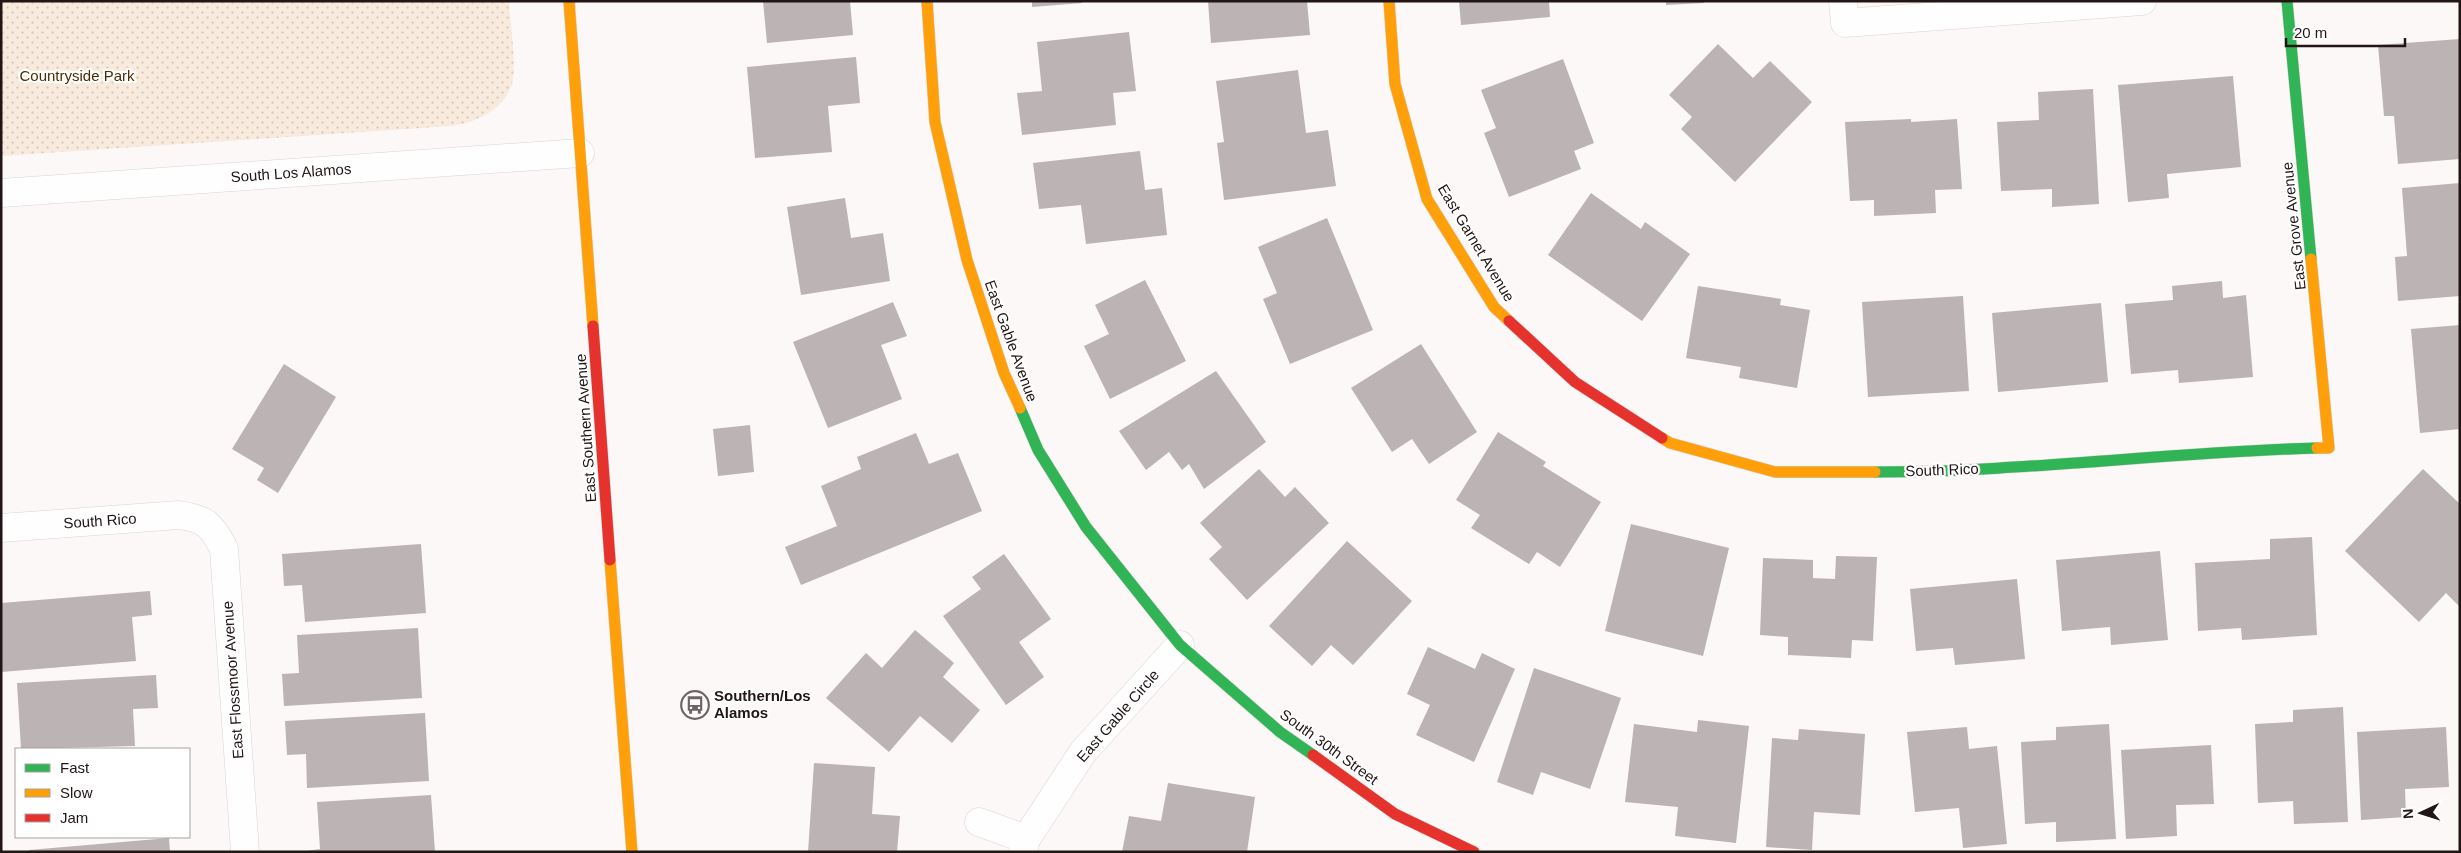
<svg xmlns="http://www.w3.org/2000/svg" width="2461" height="853" font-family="Helvetica,sans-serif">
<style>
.park{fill:url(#park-dots)}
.building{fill:#bbb3b4}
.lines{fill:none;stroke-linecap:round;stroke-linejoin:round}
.street-casing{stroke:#dbd3d2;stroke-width:29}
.fast-casing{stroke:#dbd3d2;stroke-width:12}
.slow-casing{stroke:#dbd3d2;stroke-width:12}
.jam-casing{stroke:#dbd3d2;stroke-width:12}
.street{stroke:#fffefe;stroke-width:28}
.fast{stroke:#30b455;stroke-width:11}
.slow{stroke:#ff9f0a;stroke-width:11}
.jam{stroke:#e5322d;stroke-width:11}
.labels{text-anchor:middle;stroke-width:4.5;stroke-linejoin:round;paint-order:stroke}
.park-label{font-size:15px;fill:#4c2d01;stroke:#fff}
.street-label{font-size:15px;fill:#211615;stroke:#fff}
.poi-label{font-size:15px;font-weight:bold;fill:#211615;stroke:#fff;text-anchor:start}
</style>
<defs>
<pattern id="park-dots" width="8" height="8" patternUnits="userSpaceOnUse" patternTransform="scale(1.25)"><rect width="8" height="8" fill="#f8eadc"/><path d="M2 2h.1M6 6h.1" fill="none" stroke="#d4c8bc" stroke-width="1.8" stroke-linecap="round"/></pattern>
</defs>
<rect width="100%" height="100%" fill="#fcf8f8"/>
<path class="park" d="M 1,1 L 509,1 C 510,23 517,64 512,84 C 504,110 476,123 451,126 L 1,156 Z"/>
<g class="building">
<path d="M 763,1 L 850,1 L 853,35 L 767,43 Z"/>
<path d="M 1032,1 L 1082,1 L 1082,3 L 1032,7 Z"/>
<path d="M 1208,1 L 1307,1 L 1310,35 L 1211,43 Z"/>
<path d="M 1459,1 L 1549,1 L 1550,17 L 1461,25 Z"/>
<path d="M 1666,1 L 1704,1 L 1704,3 L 1666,5 Z"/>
<path d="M 1129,32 L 1136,91 L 1113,93 L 1116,125 L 1022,135 L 1017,93 L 1042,91 L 1037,42 Z"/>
<path d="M 2460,39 L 2460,159 L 2398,164 L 2394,116 L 2384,116 L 2378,45 Z"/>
<path d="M 1718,44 L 1753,78 L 1770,61 L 1812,102 L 1735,182 L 1681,129 L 1692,117 L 1669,95 Z"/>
<path d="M 856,57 L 860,103 L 828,106 L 832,152 L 755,158 L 747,67 Z"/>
<path d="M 1563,59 L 1594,143 L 1574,151 L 1581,169 L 1509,197 L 1484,133 L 1496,128 L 1481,90 Z"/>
<path d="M 1298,70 L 1306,133 L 1328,130 L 1336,186 L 1224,200 L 1217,143 L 1224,142 L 1216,81 Z"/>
<path d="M 2233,76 L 2241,167 L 2167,174 L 2169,198 L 2128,202 L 2118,85 Z"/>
<path d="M 2093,89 L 2099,204 L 2052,207 L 2052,189 L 2001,191 L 1997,122 L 2039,120 L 2038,92 Z"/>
<path d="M 1911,119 L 1911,122 L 1957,119 L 1962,189 L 1935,190 L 1936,213 L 1874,216 L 1874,200 L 1850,201 L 1845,122 Z"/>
<path d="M 1140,151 L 1145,190 L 1162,188 L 1167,235 L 1086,244 L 1081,205 L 1039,209 L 1033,163 Z"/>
<path d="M 2460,183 L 2460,296 L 2398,301 L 2395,257 L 2407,256 L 2402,188 Z"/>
<path d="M 1591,193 L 1641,229 L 1645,222 L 1690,254 L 1642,321 L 1548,255 Z"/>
<path d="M 845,198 L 851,238 L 883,233 L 890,281 L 801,295 L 787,207 Z"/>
<path d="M 1327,218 L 1373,330 L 1290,364 L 1263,299 L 1277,293 L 1258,247 Z"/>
<path d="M 1145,280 L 1186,361 L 1110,399 L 1084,346 L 1109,334 L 1095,305 Z"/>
<path d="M 2222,281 L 2223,298 L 2246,295 L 2253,377 L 2179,383 L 2178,370 L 2131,374 L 2125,304 L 2173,300 L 2172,286 Z"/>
<path d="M 1698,286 L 1781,299 L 1780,305 L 1810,310 L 1797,388 L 1739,378 L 1741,367 L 1686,358 Z"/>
<path d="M 1963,296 L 1969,391 L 1868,397 L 1862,302 Z"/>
<path d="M 893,302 L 907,336 L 881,345 L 902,399 L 828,428 L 793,342 Z"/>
<path d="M 2101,303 L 2108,382 L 1998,392 L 1992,313 Z"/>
<path d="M 2460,325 L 2460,429 L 2420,433 L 2411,329 Z"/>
<path d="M 1421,344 L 1477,432 L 1429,464 L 1412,439 L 1392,452 L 1351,388 Z"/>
<path d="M 284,364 L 336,397 L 278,493 L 257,480 L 264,468 L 232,449 Z"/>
<path d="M 1216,371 L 1266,442 L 1204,489 L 1189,464 L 1182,470 L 1169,452 L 1146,470 L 1119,431 Z"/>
<path d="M 750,425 L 754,472 L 718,476 L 713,429 Z"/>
<path d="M 1498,432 L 1546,462 L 1543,466 L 1601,502 L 1560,567 L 1537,552 L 1529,564 L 1471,528 L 1480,515 L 1456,500 Z"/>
<path d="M 916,433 L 929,464 L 958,453 L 982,511 L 801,585 L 785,547 L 837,526 L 821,486 L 861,469 L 857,457 Z"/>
<path d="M 1259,469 L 1285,497 L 1295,487 L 1329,523 L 1247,600 L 1209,559 L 1222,547 L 1200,523 Z"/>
<path d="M 2423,469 L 2460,504 L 2460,607 L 2446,593 L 2419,622 L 2345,551 Z"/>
<path d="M 1631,524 L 1729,548 L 1703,656 L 1605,631 Z"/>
<path d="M 2312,537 L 2317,635 L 2242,640 L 2241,628 L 2198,631 L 2195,563 L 2270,559 L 2270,539 Z"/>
<path d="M 1347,541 L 1412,601 L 1353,665 L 1331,645 L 1312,666 L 1269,626 Z"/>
<path d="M 421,544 L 426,613 L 305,622 L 302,585 L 284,586 L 282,554 Z"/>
<path d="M 2160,551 L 2168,640 L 2111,645 L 2110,627 L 2062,631 L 2056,560 Z"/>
<path d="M 1004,554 L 1051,619 L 1019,642 L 1044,677 L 1006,705 L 943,616 L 981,589 L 972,577 Z"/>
<path d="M 1836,556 L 1877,557 L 1873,641 L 1852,640 L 1851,658 L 1788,655 L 1788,637 L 1760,635 L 1763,558 L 1813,560 L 1813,578 L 1835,579 Z"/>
<path d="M 2017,579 L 2025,659 L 1955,665 L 1953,648 L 1916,651 L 1910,589 Z"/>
<path d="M 150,591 L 152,615 L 132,617 L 136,661 L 1,672 L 1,603 Z"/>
<path d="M 418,628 L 422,698 L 284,706 L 282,674 L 299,673 L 297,635 Z"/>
<path d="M 915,630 L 954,663 L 943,677 L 980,710 L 952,743 L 920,716 L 889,752 L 826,698 L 866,653 L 882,668 Z"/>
<path d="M 1428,647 L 1475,669 L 1482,653 L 1515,669 L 1474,762 L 1416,735 L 1430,705 L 1407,694 Z"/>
<path d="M 1534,668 L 1621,698 L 1590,789 L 1541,772 L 1533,795 L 1497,782 Z"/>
<path d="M 156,675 L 158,708 L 133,709 L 135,746 L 21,749 L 17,683 Z"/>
<path d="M 2343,707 L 2348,822 L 2294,824 L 2293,801 L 2258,803 L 2255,724 L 2293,722 L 2293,710 Z"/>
<path d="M 425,713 L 429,781 L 307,788 L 306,754 L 287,755 L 285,721 Z"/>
<path d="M 1698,720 L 1749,726 L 1736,843 L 1675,836 L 1678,807 L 1625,802 L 1634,724 L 1697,732 Z"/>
<path d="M 2109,724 L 2116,839 L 2056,842 L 2056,822 L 2025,824 L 2021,742 L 2056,740 L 2056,727 Z"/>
<path d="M 1967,727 L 1969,749 L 1997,746 L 2007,844 L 1963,848 L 1959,808 L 1915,812 L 1907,732 Z"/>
<path d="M 2446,727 L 2449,787 L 2405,789 L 2406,817 L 2361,820 L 2357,732 Z"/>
<path d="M 1799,729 L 1865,734 L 1860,815 L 1814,812 L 1812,850 L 1766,847 L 1772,738 L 1798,740 Z"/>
<path d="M 2211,745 L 2214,804 L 2176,805 L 2177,836 L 2126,839 L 2121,750 Z"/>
<path d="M 814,763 L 875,767 L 872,814 L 900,816 L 897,852 L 808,852 Z"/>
<path d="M 1168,783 L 1255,797 L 1247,852 L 1122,852 L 1129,816 L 1161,821 Z"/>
<path d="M 431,795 L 435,852 L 300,852 L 320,849 L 317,802 Z"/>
<path d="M 169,838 L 170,852 L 29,852 L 29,850 Z"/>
</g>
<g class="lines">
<defs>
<g id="street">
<path d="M 1843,1 L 1845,23 L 2142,1"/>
<path d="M 1,193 L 580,153"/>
<path d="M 1,528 L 179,515 C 206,519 212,525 224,549 L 245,852"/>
<path d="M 979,822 L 1026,839"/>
<path d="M 1023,852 L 1026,839 L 1083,752 L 1180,645"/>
</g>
<g id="fast">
<path d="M 2287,1 L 2311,259"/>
<path d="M 1020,408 L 1038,450 L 1086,527 L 1180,645 L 1280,732 L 1313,755"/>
<path d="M 1875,472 C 2022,472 2169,452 2317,448"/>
</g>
<g id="slow">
<path d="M 569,1 L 593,326"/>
<path d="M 927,1 L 935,122 L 967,260 L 1004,373 L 1020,408"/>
<path d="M 1389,1 L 1395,84 L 1427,199 L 1494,307 L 1509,321"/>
<path d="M 2311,259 L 2329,448 L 2317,448"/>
<path d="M 1662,438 L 1670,443 L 1775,472 L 1875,472"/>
<path d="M 610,560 L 632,852"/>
</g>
<g id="jam">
<path d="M 1509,321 L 1575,382 L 1662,438"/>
<path d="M 593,326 L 610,560"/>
<path d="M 1313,755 L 1395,814 L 1474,852"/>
</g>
</defs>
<use href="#street" class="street-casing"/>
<use href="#fast" class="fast-casing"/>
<use href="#slow" class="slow-casing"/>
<use href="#jam" class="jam-casing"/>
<use href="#street" class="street"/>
<use href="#fast" class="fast"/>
<use href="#slow" class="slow"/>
<use href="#jam" class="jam"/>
</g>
<defs>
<symbol id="bus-ring" viewBox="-11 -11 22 22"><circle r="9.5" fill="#fff" stroke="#6e6564" stroke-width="1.5"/><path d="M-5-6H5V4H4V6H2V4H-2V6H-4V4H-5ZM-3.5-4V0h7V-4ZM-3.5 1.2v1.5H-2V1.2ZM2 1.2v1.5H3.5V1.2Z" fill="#6e6564"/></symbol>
</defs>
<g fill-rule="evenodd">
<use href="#bus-ring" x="679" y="689" width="32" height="32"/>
</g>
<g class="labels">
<g class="park-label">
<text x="77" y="81">Countryside Park</text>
</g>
<g class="street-label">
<text transform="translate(291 173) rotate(-4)" y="5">South Los Alamos</text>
<text transform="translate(2294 226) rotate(-96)" y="5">East Grove Avenue</text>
<text transform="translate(1476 243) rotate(59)" y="5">East Garnet Avenue</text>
<text transform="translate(1011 341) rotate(70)" y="5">East Gable Avenue</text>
<text transform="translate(586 428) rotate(-94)" y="5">East Southern Avenue</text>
<text transform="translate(1942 470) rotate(-2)" y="5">South Rico</text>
<text transform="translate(100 521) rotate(-4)" y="5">South Rico</text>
<text transform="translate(233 680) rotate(-94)" y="5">East Flossmoor Avenue</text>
<text transform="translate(1118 716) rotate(-49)" y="5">East Gable Circle</text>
<text transform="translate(1329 747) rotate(36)" y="5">South 30th Street</text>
</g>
<g class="poi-label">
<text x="714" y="701">Southern/Los<tspan x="714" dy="17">Alamos</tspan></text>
</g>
</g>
<rect width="2461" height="853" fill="none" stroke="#211615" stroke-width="5"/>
<rect x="15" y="748" width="175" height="90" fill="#ffffff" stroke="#a6a2a1"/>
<rect x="25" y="764" width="25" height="8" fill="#30b455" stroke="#a6a2a1"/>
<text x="60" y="773" font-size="15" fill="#211615">Fast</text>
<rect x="25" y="789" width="25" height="8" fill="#ff9f0a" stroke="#a6a2a1"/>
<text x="60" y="798" font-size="15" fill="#211615">Slow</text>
<rect x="25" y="814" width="25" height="8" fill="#e5322d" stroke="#a6a2a1"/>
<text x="60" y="823" font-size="15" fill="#211615">Jam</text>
<g transform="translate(2421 813) rotate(266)" stroke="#ffffff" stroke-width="4" paint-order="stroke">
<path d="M0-4L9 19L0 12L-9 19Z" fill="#211615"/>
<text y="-8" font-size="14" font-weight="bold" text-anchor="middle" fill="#211615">N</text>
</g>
<path d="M2286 38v8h119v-8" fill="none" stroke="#211615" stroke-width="2.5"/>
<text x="2294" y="38" font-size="15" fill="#211615" stroke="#ffffff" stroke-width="4" paint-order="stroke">20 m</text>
</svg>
